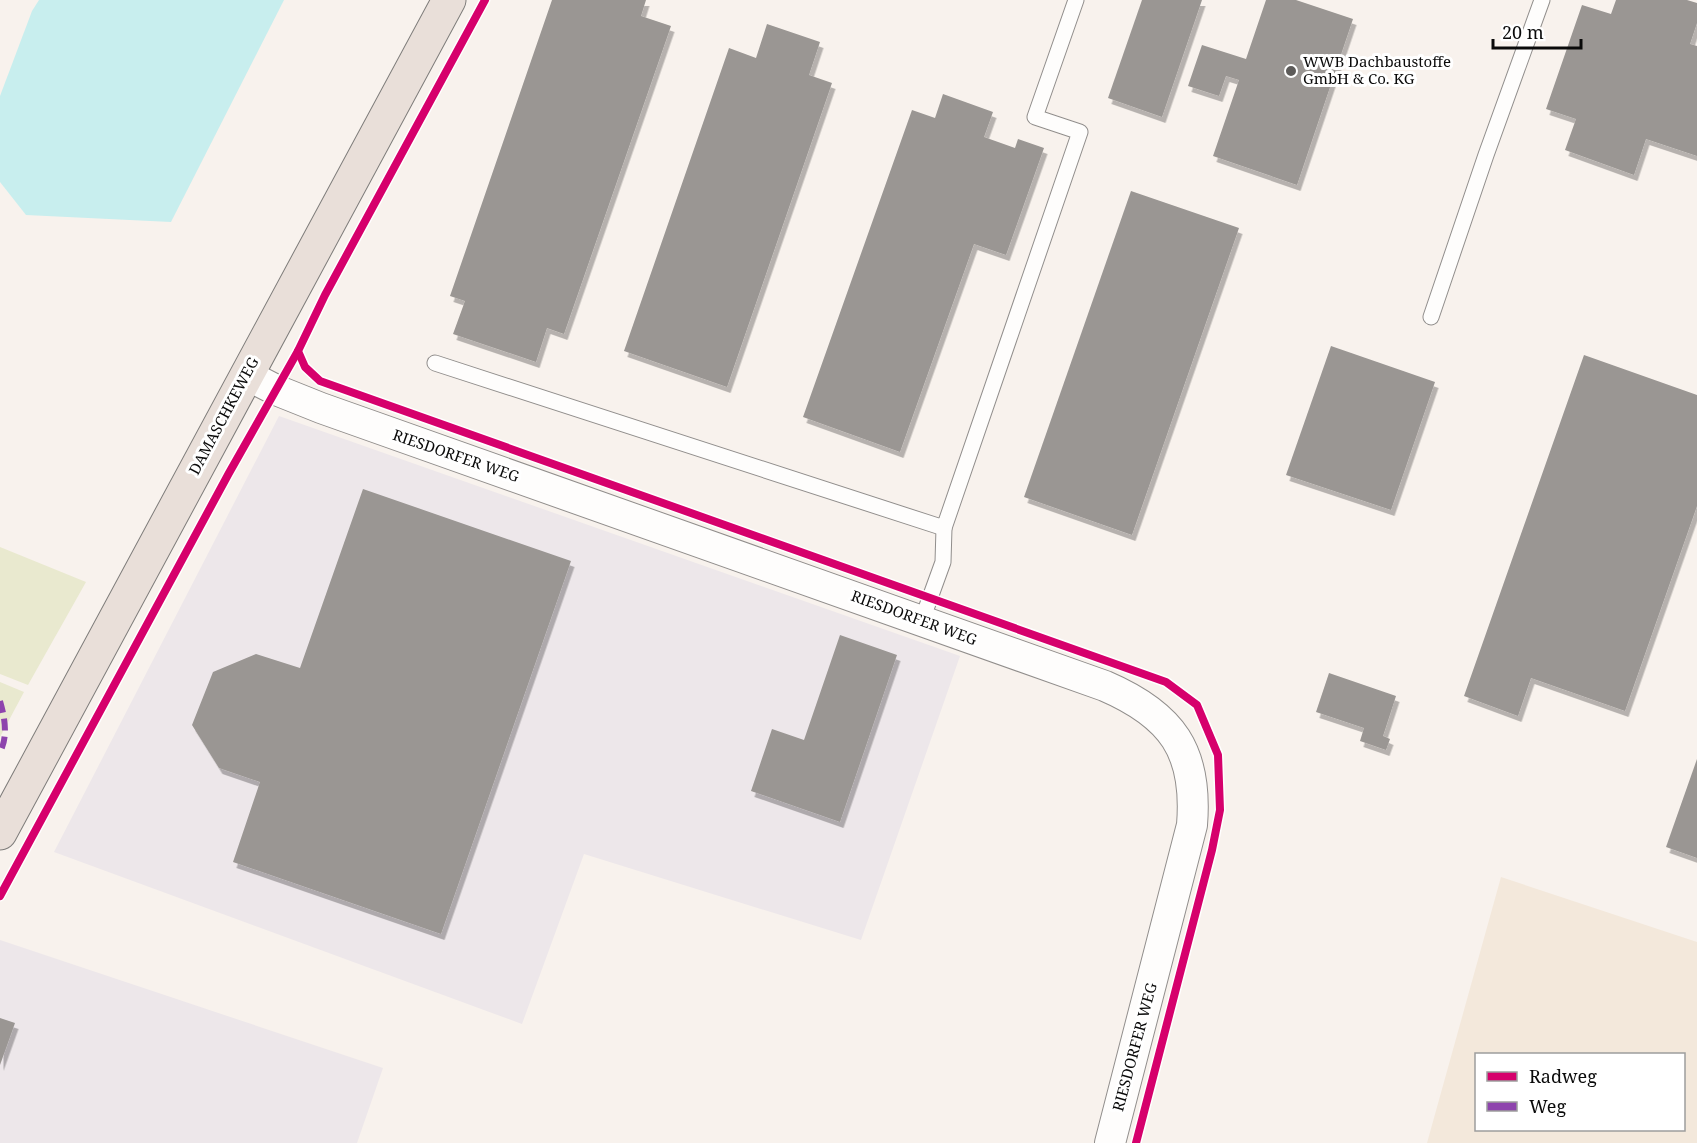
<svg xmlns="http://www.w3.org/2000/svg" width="1697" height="1143" font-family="'Noto Serif',serif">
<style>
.industrial{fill:#ede7ea}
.farmland{fill:#f3e8db;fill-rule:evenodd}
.green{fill:#e9e9cf}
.water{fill:#c8eeee}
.building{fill:#9a9693;filter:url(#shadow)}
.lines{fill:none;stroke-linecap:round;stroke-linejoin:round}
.service-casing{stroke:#918e8c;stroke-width:17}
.minor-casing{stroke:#918e8c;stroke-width:32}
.primary-casing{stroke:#7e7c7a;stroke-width:35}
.service{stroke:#fefdfc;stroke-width:15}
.minor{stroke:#fefdfc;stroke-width:30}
.primary{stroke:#e9dfd9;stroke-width:33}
.quiet{stroke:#8e44ad;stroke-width:6;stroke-dasharray:12 6;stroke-linecap:butt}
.cycleway-casing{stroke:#fff;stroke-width:11}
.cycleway{stroke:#d6006c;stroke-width:8}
.poi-dot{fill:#5d5b59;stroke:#fff;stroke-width:2}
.labels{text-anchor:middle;stroke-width:6;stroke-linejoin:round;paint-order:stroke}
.poi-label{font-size:15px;fill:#0a0a0a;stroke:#fff;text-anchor:start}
.street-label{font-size:15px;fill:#0a0a0a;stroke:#fff}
</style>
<defs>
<filter id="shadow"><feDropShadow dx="3.5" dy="6" stdDeviation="0" flood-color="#0004"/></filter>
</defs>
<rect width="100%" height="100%" fill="#f8f2ed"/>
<g class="industrial">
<path d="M 279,416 L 960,656 L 861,940 L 584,854 L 522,1024 L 54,852 Z"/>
<path d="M 0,940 L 383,1068 L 357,1143 L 0,1143 Z"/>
</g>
<path class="farmland" d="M 1501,877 L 1697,942 L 1697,1143 L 1427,1143 ZM 1476,1054 L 1684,1054 L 1684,1130 L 1476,1130 Z"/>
<g class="green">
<path d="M 0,547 L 86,582 L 28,685 L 0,674 Z"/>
<path d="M 0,682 L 24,692 L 0,737 Z"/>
</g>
<path class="water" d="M 39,0 L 284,0 L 171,222 L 26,215 L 0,182 L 0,96 L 32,11 Z"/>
<g class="building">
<path d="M 552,0 L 646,0 L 641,16 L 671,26 L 564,334 L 547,328 L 536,362 L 453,334 L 465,301 L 450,296 Z"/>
<path d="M 1142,0 L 1202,0 L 1162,117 L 1108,98 Z"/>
<path d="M 1266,0 L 1296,0 L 1353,19 L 1297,185 L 1213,156 L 1239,80 L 1226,76 L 1219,96 L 1188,86 L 1202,45 L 1246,59 Z"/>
<path d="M 1616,0 L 1687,0 L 1697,3 L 1697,23 L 1690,44 L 1697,46 L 1697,156 L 1646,139 L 1634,175 L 1565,150 L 1576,119 L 1546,109 L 1582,5 L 1611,14 Z"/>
<path d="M 767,24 L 820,42 L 809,75 L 832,83 L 727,387 L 624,351 L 729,48 L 756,58 Z"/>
<path d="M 943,94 L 993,112 L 984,137 L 1015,148 L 1018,139 L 1044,148 L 1006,255 L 974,244 L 900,452 L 803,417 L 912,110 L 935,118 Z"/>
<path d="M 1131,191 L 1239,228 L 1132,535 L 1024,497 Z"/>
<path d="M 1331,346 L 1435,382 L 1391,510 L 1286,475 Z"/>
<path d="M 1584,355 L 1697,395 L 1697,506 L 1625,711 L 1531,678 L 1518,716 L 1464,696 Z"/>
<path d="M 363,489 L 571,561 L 441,934 L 233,862 L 260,782 L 219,768 L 192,725 L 213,672 L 256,654 L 300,668 Z"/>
<path d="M 840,635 L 897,655 L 840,822 L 751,791 L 772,729 L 804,740 Z"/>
<path d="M 1329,673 L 1396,696 L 1383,736 L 1390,739 L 1386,750 L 1360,741 L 1364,728 L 1316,712 Z"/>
<path d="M 1697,759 L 1697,858 L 1666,847 Z"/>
<path d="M 0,1018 L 15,1023 L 0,1065 Z"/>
</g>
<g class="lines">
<defs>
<g id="service">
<path d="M 1431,317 L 1486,155 L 1542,0"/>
<path d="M 435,363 L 944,528 L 1080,132 L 1035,117 L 1076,0"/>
<path d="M 922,620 L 943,562 L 944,528"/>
</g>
<path id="minor" d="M 247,375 L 276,390 L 321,408 L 1105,686 C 1172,715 1198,751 1192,825 L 1110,1143"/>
<path id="primary" d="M 0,833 L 449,0"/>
</defs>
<use href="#service" class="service-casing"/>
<use href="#minor" class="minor-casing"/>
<use href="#primary" class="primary-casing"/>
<use href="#service" class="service"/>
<use href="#minor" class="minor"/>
<use href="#primary" class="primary"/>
<path class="quiet" d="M 0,701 C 5,718 8,737 0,752"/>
<defs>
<g id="cycleway">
<path d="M 485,0 L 325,295 L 298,351 L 305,367 L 320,381 L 1166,682 L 1197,705 L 1218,755 L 1220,810 L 1212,850 L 1136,1143"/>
<path d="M 0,896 L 229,473 L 298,351"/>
</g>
</defs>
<use href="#cycleway" class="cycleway-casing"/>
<use href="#cycleway" class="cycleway"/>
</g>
<circle class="poi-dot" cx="1291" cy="71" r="6"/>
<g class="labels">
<g class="poi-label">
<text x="1303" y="67">WWB Dachbaustoffe<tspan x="1303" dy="17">GmbH &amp; Co. KG</tspan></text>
</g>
<g class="street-label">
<text transform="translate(224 416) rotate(-62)" y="5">DAMASCHKEWEG</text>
<text transform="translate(456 456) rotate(19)" y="5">RIESDORFER WEG</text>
<text transform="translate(914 618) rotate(20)" y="5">RIESDORFER WEG</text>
<text transform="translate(1135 1047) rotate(-75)" y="5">RIESDORFER WEG</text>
</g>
</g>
<rect x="1475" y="1053" width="210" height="78" fill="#ffffff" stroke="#9d9d9d" stroke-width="1.5"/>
<rect x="1487" y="1072" width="30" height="9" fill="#d6006c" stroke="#9d9d9d" stroke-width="1.5"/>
<text x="1529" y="1083" font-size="18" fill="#0a0a0a">Radweg</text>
<rect x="1487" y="1102" width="30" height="9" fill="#8e44ad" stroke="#9d9d9d" stroke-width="1.5"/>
<text x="1529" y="1113" font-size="18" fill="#0a0a0a">Weg</text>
<path d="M1493 39v9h88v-9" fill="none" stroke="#0a0a0a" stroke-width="3"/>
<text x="1502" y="39" font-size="18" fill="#0a0a0a" stroke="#ffffff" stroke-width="4.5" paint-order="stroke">20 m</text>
</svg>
